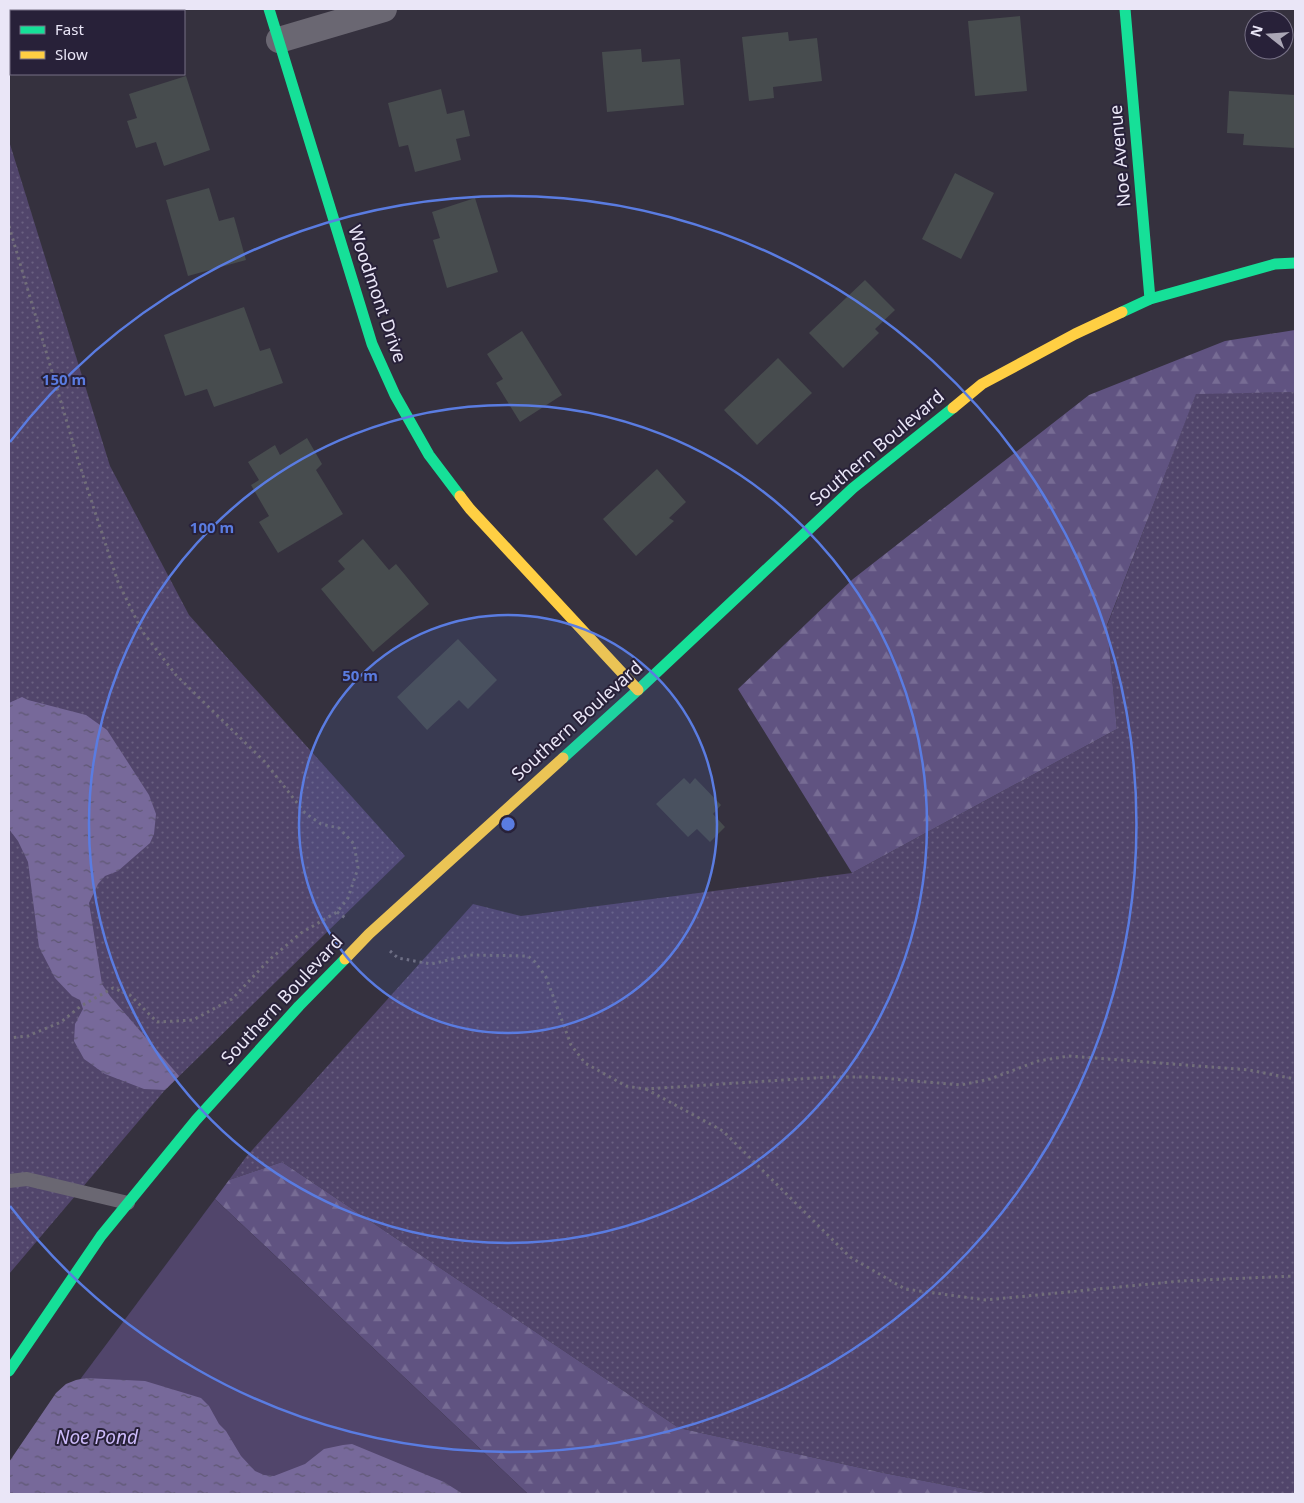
<svg xmlns="http://www.w3.org/2000/svg" width="1304" height="1503" font-family="'Noto Sans',sans-serif">
<style>
.grass{fill:url(#grass-dots)}
.forest{fill:url(#forest-firs)}
.green{fill:#51456b}
.water{fill:url(#water-ripples)}
.building{fill:#474c4e}
.lines{fill:none;stroke-linecap:round;stroke-linejoin:round}
.path{stroke:#716e79;stroke-width:3;stroke-dasharray:2.5 4;stroke-linecap:butt}
.lane{stroke:#6a6772;stroke-width:14}
.street{stroke:#6a6772;stroke-width:26}
.fast{stroke:#16e098;stroke-width:11}
.slow{stroke:#ffcf43;stroke-width:11}
.ring{fill:none;stroke:#5a7ce1;stroke-width:2.5}
.labels{text-anchor:middle;stroke-width:4;stroke-linejoin:round;paint-order:stroke}
.street-label{font-size:18px;fill:#eae6f7;stroke:#282139}
.water-label{font-size:19px;font-style:italic;fill:#ccbaf9;stroke:#282139}
.centre{fill:#5a7ce1;stroke:#282139;stroke-width:2.5}
.ring-label{font-size:15px;text-anchor:middle;font-weight:bold;fill:#5a7ce1;stroke:#282139;stroke-width:4;stroke-linejoin:round;paint-order:stroke}
</style>
<defs>
<pattern id="grass-dots" width="8" height="8" patternUnits="userSpaceOnUse" patternTransform="scale(1.25)"><rect width="8" height="8" fill="#51456b"/><path d="M2 2h.1M6 6h.1" fill="none" stroke="#6a6081" stroke-width="1.8" stroke-linecap="round"/></pattern>
<pattern id="forest-firs" width="22" height="20" patternUnits="userSpaceOnUse" patternTransform="scale(1.25)"><rect width="22" height="20" fill="#605381"/><path d="M5 1l3.5 6h-7zM16 11l3.5 6h-7z" fill="#776c94"/></pattern>
<pattern id="water-ripples" width="26" height="14" patternUnits="userSpaceOnUse" patternTransform="scale(1.25)"><rect width="26" height="14" fill="#77699a"/><path d="M2 4q2-2 4 0t4 0M15 11q2-2 4 0t4 0" fill="none" stroke="#5e5772"/></pattern>
</defs>
<rect width="100%" height="100%" fill="#35313e"/>
<g class="grass">
<path d="M 9,141 L 110,466 L 189,615 L 405,856 L 165,1090 L 9,1274 Z"/>
<path d="M 1295,392 L 1295,1494 L 991,1494 L 884,1473 L 679,1428 L 282,1162 L 229,1180 L 246,1157 L 473,904 L 521,916 L 852,873 L 1117,729 L 1107,626 L 1196,393 Z"/>
</g>
<g class="forest">
<path d="M 1295,330 L 1295,392 L 1196,394 L 1107,625 L 1117,729 L 852,873 L 738,689 L 853,579 L 1089,395 L 1225,341 Z"/>
<path d="M 282,1162 L 679,1428 L 884,1473 L 991,1494 L 528,1494 L 215,1199 L 229,1180 Z"/>
</g>
<path class="green" d="M 215,1199 L 528,1494 L 9,1494 L 9,1481 L 40,1433 Z"/>
<g class="water">
<path d="M 22,697 L 28,700 L 86,715 L 107,730 L 149,795 L 156,814 L 154,834 L 150,843 L 118,871 L 105,876 L 98,884 L 89,903 L 102,984 L 110,996 L 179,1076 L 165,1090 L 144,1089 L 105,1074 L 84,1059 L 74,1041 L 75,1024 L 83,1009 L 80,1000 L 72,996 L 55,978 L 39,947 L 28,862 L 18,841 L 9,829 L 9,703 Z"/>
<path d="M 86,1378 L 145,1381 L 201,1398 L 209,1406 L 219,1424 L 226,1431 L 241,1456 L 255,1471 L 264,1475 L 274,1476 L 305,1464 L 324,1449 L 343,1445 L 352,1444 L 444,1482 L 463,1494 L 9,1494 L 9,1462 L 56,1393 L 66,1384 L 76,1380 Z"/>
</g>
<g class="building">
<rect x="114" y="9" width="54" height="2"/>
<path d="M 1020,16 L 1027,91 L 975,96 L 968,21 Z"/>
<path d="M 788,32 L 789,41 L 817,38 L 822,81 L 773,87 L 774,98 L 749,101 L 742,37 Z"/>
<path d="M 641,49 L 642,62 L 680,59 L 684,105 L 607,112 L 602,52 Z"/>
<path d="M 186,76 L 210,150 L 164,166 L 156,142 L 136,148 L 127,121 L 137,118 L 129,94 Z"/>
<path d="M 441,89 L 447,114 L 464,110 L 470,136 L 456,139 L 461,160 L 415,172 L 408,145 L 399,147 L 388,103 Z"/>
<path d="M 1229,91 L 1295,95 L 1295,148 L 1243,145 L 1244,134 L 1227,133 Z"/>
<path d="M 955,173 L 994,193 L 961,259 L 922,239 Z"/>
<path d="M 209,188 L 219,221 L 234,217 L 246,260 L 188,276 L 166,200 Z"/>
<path d="M 475,198 L 498,272 L 447,288 L 433,240 L 440,238 L 432,212 Z"/>
<path d="M 865,280 L 895,310 L 875,329 L 879,333 L 843,368 L 809,333 Z"/>
<path d="M 244,307 L 260,351 L 270,348 L 283,383 L 214,407 L 207,389 L 185,396 L 164,335 Z"/>
<path d="M 522,331 L 562,395 L 520,422 L 496,383 L 503,379 L 487,354 Z"/>
<path d="M 778,358 L 812,393 L 757,445 L 724,410 Z"/>
<path d="M 307,438 L 322,464 L 316,470 L 343,514 L 278,553 L 259,522 L 269,516 L 251,485 L 259,480 L 248,462 L 275,445 L 280,455 Z"/>
<path d="M 657,469 L 686,502 L 669,518 L 674,521 L 636,556 L 603,519 Z"/>
<path d="M 363,539 L 389,570 L 396,564 L 429,604 L 373,652 L 321,589 L 345,569 L 338,561 Z"/>
<path d="M 458,639 L 497,680 L 468,709 L 459,700 L 427,730 L 397,697 Z"/>
<path d="M 684,778 L 690,784 L 695,778 L 721,805 L 713,814 L 725,827 L 710,842 L 697,829 L 688,837 L 656,804 Z"/>
</g>
<g class="lines">
<g class="path">
<path d="M 9,226 L 79,463 L 118,582 L 142,631 L 176,675 L 265,762 L 305,813 L 321,824 L 339,828 L 354,844 L 358,868 L 348,898 L 337,912 L 301,933 L 269,960 L 232,999 L 193,1020 L 157,1022 L 130,995 L 113,988 L 81,1006 L 61,1022 L 28,1036 L 9,1038"/>
<path d="M 337,912 L 347,919"/>
<path d="M 390,951 L 398,958 L 431,964 L 470,955 L 528,956 L 535,962 L 546,977 L 571,1045 L 585,1063 L 626,1086 L 645,1089 L 830,1077 L 870,1077 L 961,1085 L 990,1079 L 1038,1061 L 1069,1056 L 1249,1070 L 1295,1079"/>
<path d="M 646,1089 L 723,1131 L 850,1257 L 905,1289 L 986,1300 L 1180,1281 L 1295,1276"/>
</g>
<path class="lane" d="M 9,1181 L 27,1179 L 128,1203"/>
<path class="street" d="M 279,40 L 384,9"/>
<g class="fast">
<path d="M 269,9 L 372,344 L 395,395 L 429,455 L 460,496"/>
<path d="M 1125,9 L 1150,299"/>
<path d="M 1122,312 L 1150,299 L 1275,264 L 1295,263"/>
<path d="M 563,758 L 638,690 L 853,488 L 953,408"/>
<path d="M 9,1371 L 101,1236 L 196,1120 L 299,1006 L 345,959"/>
</g>
<g class="slow">
<path d="M 953,408 L 982,384 L 1075,334 L 1122,312"/>
<path d="M 460,496 L 470,509 L 638,690"/>
<path d="M 345,959 L 369,934 L 563,758"/>
</g>
</g>
<circle cx="508" cy="824" r="209" fill="#5a7ce1" fill-opacity=".12"/>
<g class="ring">
<circle cx="508" cy="824" r="209"/>
<circle cx="508" cy="824" r="419"/>
<path d="M10 442A628 628 0 1 1 10 1206"/>
</g>
<g class="labels">
<g class="street-label">
<text transform="translate(1120 156) rotate(-95)" y="6">Noe Avenue</text>
<text transform="translate(377 294) rotate(71)" y="6">Woodmont Drive</text>
<text transform="translate(877 448) rotate(-40)" y="6">Southern Boulevard</text>
<text transform="translate(577 721) rotate(-42)" y="6">Southern Boulevard</text>
<text transform="translate(282 1000) rotate(-47)" y="6">Southern Boulevard</text>
</g>
<g class="water-label">
<text x="97" y="1444">Noe Pond</text>
</g>
</g>
<circle cx="508" cy="824" r="8" class="centre"/>
<g class="ring-label">
<text x="64" y="385">150 m</text>
<text x="212" y="533">100 m</text>
<text x="360" y="681">50 m</text>
</g>
<rect width="1304" height="1503" fill="none" stroke="#eae6f7" stroke-width="20"/>
<rect x="10" y="10" width="175" height="65" fill="#282139" stroke="#767085"/>
<rect x="20" y="26" width="25" height="8" fill="#16e098" stroke="#767085"/>
<text x="55" y="35" font-size="15" fill="#eae6f7">Fast</text>
<rect x="20" y="51" width="25" height="8" fill="#ffcf43" stroke="#767085"/>
<text x="55" y="60" font-size="15" fill="#eae6f7">Slow</text>
<g transform="translate(1269 35) rotate(287)"><circle r="24" fill="#282139" stroke="#767085"/>
<path d="M0-4L9 19L0 12L-9 19Z" fill="#aba7b6"/>
<text y="-8" font-size="14" font-weight="bold" text-anchor="middle" fill="#eae6f7">N</text>
</g>
</svg>
